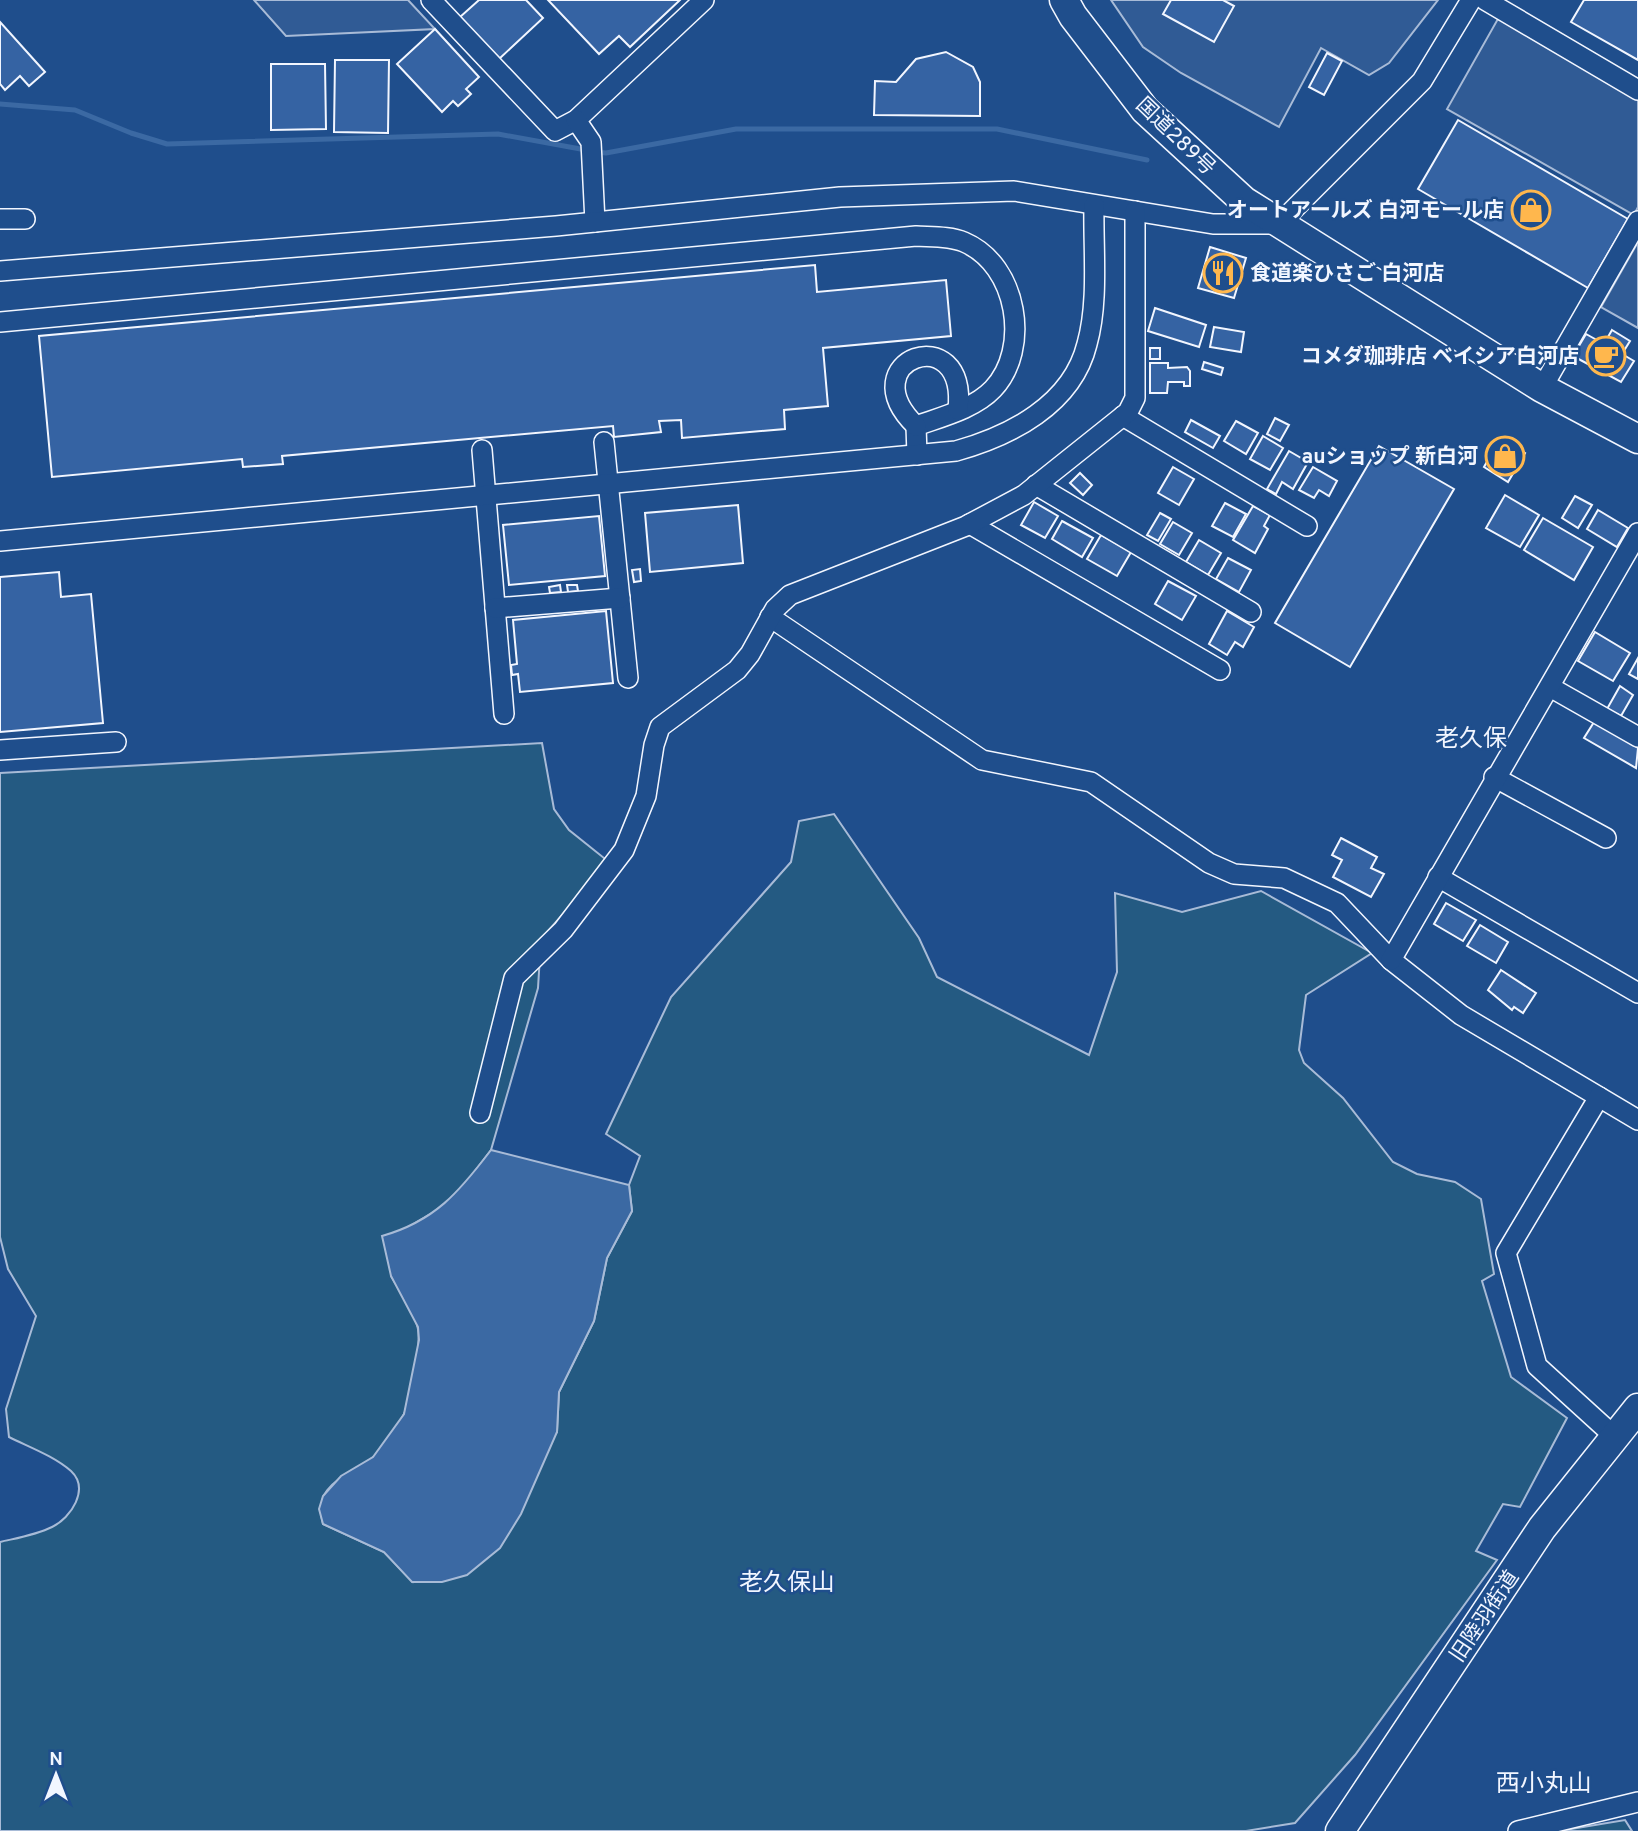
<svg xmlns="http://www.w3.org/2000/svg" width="1638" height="1831" font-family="Overpass,'Noto Sans JP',sans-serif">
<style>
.green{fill:#245a82;stroke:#a8bbd7;stroke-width:2}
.parking{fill:#305b95;stroke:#a8bbd7;stroke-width:2}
.water{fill:#3b69a3;stroke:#a8bbd7;stroke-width:2}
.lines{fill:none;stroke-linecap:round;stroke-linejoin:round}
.stream{stroke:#3b69a3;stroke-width:5}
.building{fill:#3563a3;stroke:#f2f6ff;stroke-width:2}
.minor-casing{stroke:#f2f6ff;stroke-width:22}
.highway-casing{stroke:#f2f6ff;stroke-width:31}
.minor{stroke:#1f4e8c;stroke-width:19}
.highway{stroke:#1f4e8c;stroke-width:28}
.labels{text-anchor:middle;stroke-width:5;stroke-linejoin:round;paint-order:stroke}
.street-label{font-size:21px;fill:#f2f6ff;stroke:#1f4e8c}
.poi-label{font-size:21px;font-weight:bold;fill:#f2f6ff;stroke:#1f4e8c;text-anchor:end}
.quarter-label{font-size:24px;fill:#f2f6ff;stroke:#1f4e8c}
</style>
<rect width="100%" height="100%" fill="#1f4e8c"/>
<g class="green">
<path d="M 542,743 L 554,809 L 569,830 L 609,862 L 541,939 L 538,988 L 491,1150 L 459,1192 L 439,1209 L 405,1229 L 391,1276 C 400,1292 415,1312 418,1329 C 421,1345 411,1399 404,1414 C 398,1427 383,1449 372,1458 C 347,1478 312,1483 323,1524 L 384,1552 L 413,1582 L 557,1432 L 559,1392 L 594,1321 L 607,1258 L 632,1211 L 629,1185 L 640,1156 L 606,1134 L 671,997 L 791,862 L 799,821 L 834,814 L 919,938 L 937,977 L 1089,1055 L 1117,972 L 1115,893 L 1182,912 L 1261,891 L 1372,953 L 1306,995 L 1299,1050 L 1304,1063 L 1343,1098 L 1393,1162 L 1417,1174 L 1455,1182 L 1481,1199 L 1494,1274 L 1482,1281 L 1511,1377 L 1567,1418 L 1520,1507 L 1503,1504 L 1476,1551 L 1497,1560 L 1355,1755 L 1295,1823 L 1246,1831 L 0,1831 L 0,1542 C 17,1538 36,1535 52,1527 C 71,1518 90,1489 71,1471 C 54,1456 29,1447 9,1437 L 6,1409 L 36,1316 L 8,1269 L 0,1237 L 0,773 Z"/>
<path d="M 1625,1820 L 1632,1831 L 1559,1831 Z"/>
</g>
<g class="parking">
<path d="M 254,0 L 408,0 L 435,29 L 286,36 Z"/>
<path d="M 1111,0 L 1438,0 L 1389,63 L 1369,75 L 1321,48 L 1279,127 L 1181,73 L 1143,47 Z"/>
<path d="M 1499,17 L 1638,96 L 1638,207 L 1634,215 L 1447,109 Z"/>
<path d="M 1638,242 L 1638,328 L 1601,307 Z"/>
</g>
<path class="water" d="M 491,1150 L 629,1185 L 632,1211 L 607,1258 L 594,1321 L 559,1392 L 557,1432 L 521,1514 L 500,1548 L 467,1575 L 442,1582 L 412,1582 L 384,1552 L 323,1524 L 319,1509 L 323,1496 L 341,1476 L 373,1457 L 404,1414 L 419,1340 L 418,1327 L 391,1276 L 382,1236 C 435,1221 459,1192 491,1150 Z"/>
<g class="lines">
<g class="stream">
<path d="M 0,104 L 75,110 L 131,133 L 167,144 L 498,134 L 586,150"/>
<path d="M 596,152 L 606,153 L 736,129 L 997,129 L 1147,160"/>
</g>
</g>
<g class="building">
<path d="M 479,0 L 526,0 L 543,18 L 499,59 L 460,17 Z"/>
<path d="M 548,0 L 680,0 L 630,47 L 619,36 L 599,54 Z"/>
<path d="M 1171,0 L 1223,0 L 1234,6 L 1214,42 L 1163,14 Z"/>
<path d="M 1584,0 L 1638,0 L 1638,60 L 1571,22 Z"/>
<path d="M 0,22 L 45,72 L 29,86 L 20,76 L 5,90 L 0,84 Z"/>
<path d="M 435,29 L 479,77 L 466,89 L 471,94 L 458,106 L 453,101 L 442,112 L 397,64 Z"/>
<path d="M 946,52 L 973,67 L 980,82 L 980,116 L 874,115 L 875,81 L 896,82 L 916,59 Z"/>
<path d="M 1327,53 L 1342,61 L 1324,95 L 1309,87 Z"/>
<path d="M 335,60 L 389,60 L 388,133 L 334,132 Z"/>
<path d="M 271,64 L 325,64 L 326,129 L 271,130 Z"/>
<path d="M 1458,120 L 1628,219 L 1588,288 L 1418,189 Z"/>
<path d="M 1210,247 L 1246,258 L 1234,298 L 1198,288 Z"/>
<path d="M 815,265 L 817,292 L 946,280 L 951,336 L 823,348 L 828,406 L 784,410 L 785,429 L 682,438 L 681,420 L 659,421 L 661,432 L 614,437 L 613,426 L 282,456 L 283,464 L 243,467 L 242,459 L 52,477 L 39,336 Z"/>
<path d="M 1155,308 L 1206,325 L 1199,347 L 1148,331 Z"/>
<path d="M 1214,327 L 1244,332 L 1241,352 L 1210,347 Z"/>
<path d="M 1612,330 L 1630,341 L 1622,354 L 1634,361 L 1621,382 L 1573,356 L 1586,334 L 1604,344 Z"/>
<rect x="1150" y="348" width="10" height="11"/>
<path d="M 1204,362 L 1223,368 L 1221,375 L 1202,369 Z"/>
<path d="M 1150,363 L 1168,363 L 1168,368 L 1187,367 L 1190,371 L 1190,386 L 1184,386 L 1184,382 L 1168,382 L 1167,393 L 1150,393 Z"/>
<path d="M 1275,418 L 1289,425 L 1280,441 L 1267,434 Z"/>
<path d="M 1191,420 L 1220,436 L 1213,448 L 1185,432 Z"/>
<path d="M 1236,421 L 1258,433 L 1246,454 L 1224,441 Z"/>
<path d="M 1263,436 L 1283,448 L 1270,470 L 1250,459 Z"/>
<path d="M 1500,439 L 1525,453 L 1508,482 L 1484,467 Z"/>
<path d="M 1379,446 L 1454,489 L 1350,667 L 1275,623 Z"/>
<path d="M 1289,451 L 1308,462 L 1293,489 L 1282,482 L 1276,494 L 1267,489 Z"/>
<path d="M 1173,467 L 1194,479 L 1179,505 L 1158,493 Z"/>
<path d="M 1313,467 L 1337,481 L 1329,496 L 1319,490 L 1314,498 L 1299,490 Z"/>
<path d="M 1080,473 L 1092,485 L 1083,495 L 1070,483 Z"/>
<path d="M 1505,495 L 1539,515 L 1520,547 L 1486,528 Z"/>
<path d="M 1575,496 L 1592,505 L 1578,528 L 1562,518 Z"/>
<path d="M 1034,502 L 1058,516 L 1045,538 L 1021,525 Z"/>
<path d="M 1225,503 L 1246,514 L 1233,537 L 1212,526 Z"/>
<path d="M 738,505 L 743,563 L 650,572 L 645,513 Z"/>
<path d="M 1253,506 L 1270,515 L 1264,526 L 1268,529 L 1255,553 L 1233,540 Z"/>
<path d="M 1598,510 L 1628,528 L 1617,547 L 1587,529 Z"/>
<path d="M 1160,513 L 1171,519 L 1158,541 L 1147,535 Z"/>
<path d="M 599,516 L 605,576 L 509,585 L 503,525 Z"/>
<path d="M 1543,518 L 1593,547 L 1574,580 L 1524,550 Z"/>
<path d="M 1062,521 L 1093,538 L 1082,557 L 1052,539 Z"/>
<path d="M 1173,522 L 1192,533 L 1179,555 L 1160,544 Z"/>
<path d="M 1101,535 L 1131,552 L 1117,576 L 1087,559 Z"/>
<path d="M 1199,540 L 1221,553 L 1208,575 L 1186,562 Z"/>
<path d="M 1228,558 L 1251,570 L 1239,592 L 1216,579 Z"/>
<path d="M 640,569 L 641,581 L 634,582 L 632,570 Z"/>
<path d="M 59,572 L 61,597 L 91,594 L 103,723 L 0,732 L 0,577 Z"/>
<path d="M 1168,581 L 1196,596 L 1182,620 L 1155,604 Z"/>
<path d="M 560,585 L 561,592 L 550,593 L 549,587 Z"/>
<path d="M 567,585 L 577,585 L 578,591 L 568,592 Z"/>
<path d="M 606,611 L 613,683 L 520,692 L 518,674 L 512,675 L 511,665 L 517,664 L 513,620 Z"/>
<path d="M 1227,611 L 1254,627 L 1243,647 L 1235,642 L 1227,655 L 1209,644 Z"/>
<path d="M 1595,632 L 1630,653 L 1613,681 L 1578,661 Z"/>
<path d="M 1638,658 L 1638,679 L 1629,674 Z"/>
<path d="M 1620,686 L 1633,695 L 1621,716 L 1607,709 Z"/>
<path d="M 1594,722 L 1638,748 L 1636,768 L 1584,738 Z"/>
<path d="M 1341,838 L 1377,857 L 1371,868 L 1384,874 L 1371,897 L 1333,877 L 1342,860 L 1332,855 Z"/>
<path d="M 1446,903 L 1476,920 L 1463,941 L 1434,924 Z"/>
<path d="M 1480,925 L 1508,942 L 1496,963 L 1467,946 Z"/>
<path d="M 1501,970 L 1536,993 L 1523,1013 L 1514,1007 L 1512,1010 L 1488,990 Z"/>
</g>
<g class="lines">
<defs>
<g id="minor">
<path d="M 431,0 L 555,131 L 576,120 L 704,0"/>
<path d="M 1485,0 L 1638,90"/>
<path d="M 576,120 L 591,142 L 595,222"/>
<path d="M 0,219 L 25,219"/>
<path d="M 0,271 L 556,226 L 840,197 L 1014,191 L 1213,224 L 1279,224 L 1422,81 L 1471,0"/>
<path d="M 0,322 L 916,236 C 931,237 950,236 964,242 C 1018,265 1031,349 993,389 C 974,409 941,417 916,426 L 917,455"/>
<path d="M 1542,388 L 1638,221"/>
<path d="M 1123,416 L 1307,526"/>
<path d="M 916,426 C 848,360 968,317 958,410"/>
<path d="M 604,442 L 628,678"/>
<path d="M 482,450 L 504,714"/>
<path d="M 1036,485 L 1251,612"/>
<path d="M 970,524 L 1220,670"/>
<path d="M 0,541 L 956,451 C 1010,436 1072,405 1087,344 C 1099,301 1093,250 1094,205"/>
<path d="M 495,608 L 620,598"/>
<path d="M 770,617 L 982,760 L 1091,782 L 1209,863 L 1234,874 L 1284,878 L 1337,903 L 1391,960 L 1461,1015 L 1638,1120"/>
<path d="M 1550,687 L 1638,737"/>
<path d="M 0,750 L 116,742"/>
<path d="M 1494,777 L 1606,838"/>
<path d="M 1438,877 L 1638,993"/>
<path d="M 1391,960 L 1638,533"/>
<path d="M 1599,1097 L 1506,1253 L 1537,1366 L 1614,1436"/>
<path d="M 480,1113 L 514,978 L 563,930 L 624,850 L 646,796 L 654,745 L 660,727 L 737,670 L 750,654 L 775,609 L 790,595 L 966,526 L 1024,495 L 1128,412 L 1135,398 L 1135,211"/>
<path d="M 1518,1831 L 1638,1802"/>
</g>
<g id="highway">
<path d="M 1064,0 L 1073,16 L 1145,110 L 1244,201 L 1542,388 L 1638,439"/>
<path d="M 1340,1831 L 1542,1528 L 1638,1408"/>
</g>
</defs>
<use href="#minor" class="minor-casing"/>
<use href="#highway" class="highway-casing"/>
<use href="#minor" class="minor"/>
<use href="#highway" class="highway"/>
</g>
<defs>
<symbol id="shop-ring" viewBox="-11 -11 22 22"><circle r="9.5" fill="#1f4e8c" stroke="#ffb74d" stroke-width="1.5"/><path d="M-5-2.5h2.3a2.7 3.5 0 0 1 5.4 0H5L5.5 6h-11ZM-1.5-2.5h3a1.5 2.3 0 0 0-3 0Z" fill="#ffb74d"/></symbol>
<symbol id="restaurant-ring" viewBox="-11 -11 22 22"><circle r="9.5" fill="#1f4e8c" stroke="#ffb74d" stroke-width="1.5"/><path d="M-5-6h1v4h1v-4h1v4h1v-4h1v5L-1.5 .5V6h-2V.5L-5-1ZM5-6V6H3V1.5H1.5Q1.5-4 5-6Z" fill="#ffb74d"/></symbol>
<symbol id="cafe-ring" viewBox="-11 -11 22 22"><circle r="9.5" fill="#1f4e8c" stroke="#ffb74d" stroke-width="1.5"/><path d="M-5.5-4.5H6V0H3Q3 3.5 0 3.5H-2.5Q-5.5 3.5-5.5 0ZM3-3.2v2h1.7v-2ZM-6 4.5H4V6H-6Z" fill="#ffb74d"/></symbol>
</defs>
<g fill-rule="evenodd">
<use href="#shop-ring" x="1509" y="188" width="44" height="44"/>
<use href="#restaurant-ring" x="1201" y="251" width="44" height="44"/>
<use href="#cafe-ring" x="1584" y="334" width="44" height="44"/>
<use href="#shop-ring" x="1483" y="434" width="44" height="44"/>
</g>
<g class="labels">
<g class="street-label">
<text transform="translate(1176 136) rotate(44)" y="7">国道289号</text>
<text transform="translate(1484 1616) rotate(-56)" y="7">旧陸羽街道</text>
</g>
<g class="poi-label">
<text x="1504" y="217">オートアールズ 白河モール店</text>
<text x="1250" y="280" text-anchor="start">食道楽ひさご 白河店</text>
<text x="1579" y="363">コメダ珈琲店 ベイシア白河店</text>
<text x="1478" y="463">auショップ 新白河</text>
</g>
<g class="quarter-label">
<text x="1471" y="746">老久保</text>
<text x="787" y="1590">老久保山</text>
<text x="1544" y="1791">西小丸山</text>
</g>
</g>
<g transform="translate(56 1775)" stroke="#1f4e8c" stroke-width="5" paint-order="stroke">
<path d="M0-5L12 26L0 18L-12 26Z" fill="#f2f6ff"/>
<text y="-10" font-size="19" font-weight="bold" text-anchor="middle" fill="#f2f6ff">N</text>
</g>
</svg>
